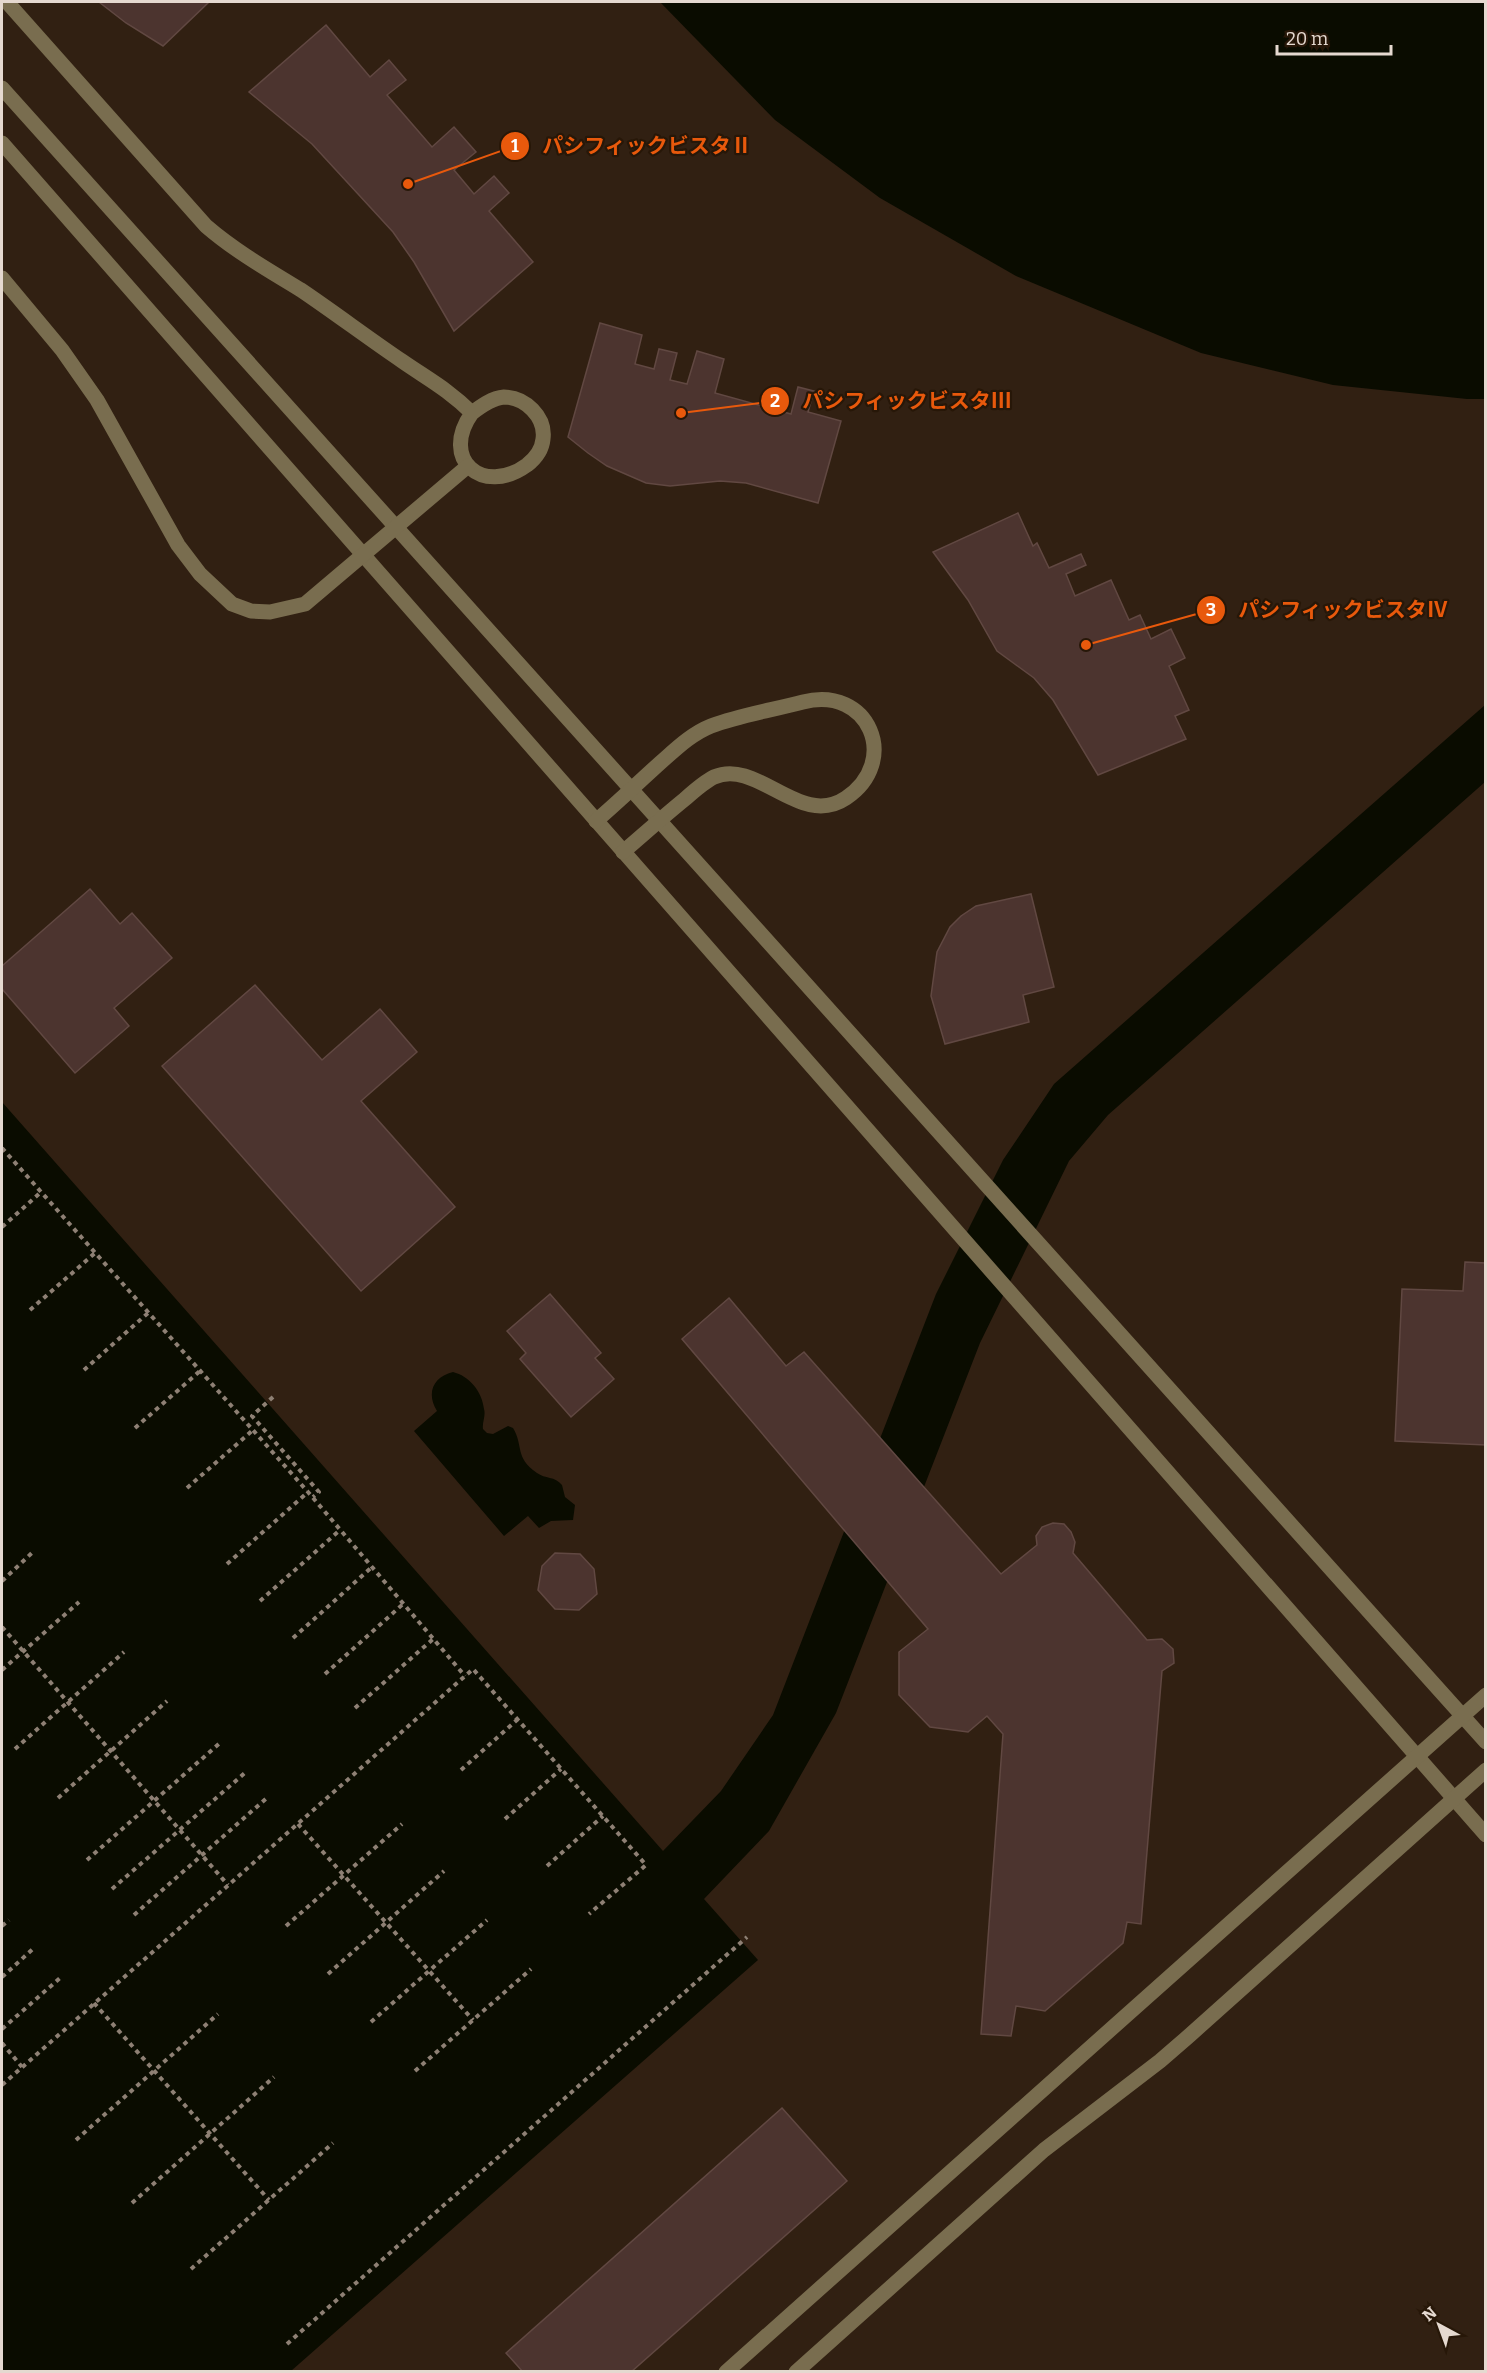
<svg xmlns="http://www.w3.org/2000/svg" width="1487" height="2373" font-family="Bitter,'Noto Sans JP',serif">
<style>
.water{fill:#0a0c00}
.building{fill:#4c342f;stroke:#614842;stroke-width:1.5}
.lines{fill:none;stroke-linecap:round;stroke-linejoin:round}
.path{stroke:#8e8074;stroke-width:4;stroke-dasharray:4.5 4.5;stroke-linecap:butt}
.minor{stroke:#796d4f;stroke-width:15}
.leader{fill:none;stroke:#e8590c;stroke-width:2}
.callout-dot{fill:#e8590c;stroke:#271708;stroke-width:2}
.mark-label{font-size:18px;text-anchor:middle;font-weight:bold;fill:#fff}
.callout-label{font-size:21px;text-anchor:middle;font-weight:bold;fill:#e8590c;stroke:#271708;stroke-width:4.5;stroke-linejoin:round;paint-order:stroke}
</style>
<rect width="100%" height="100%" fill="#312012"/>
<g class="water">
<path d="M 660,2 L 1485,2 L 1485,399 L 1467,399 L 1333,385 L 1201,353 L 1016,276 L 880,198 L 775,120 Z"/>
<path d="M 1485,705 L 1485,782 L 1108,1115 L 1069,1161 L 980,1343 L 836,1713 L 769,1831 L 704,1899 L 758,1960 L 291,2371 L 2,2371 L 2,1102 L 663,1851 L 721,1791 L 773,1715 L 936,1294 L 1003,1160 L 1054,1084 Z"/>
<path d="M 453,1372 C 469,1376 482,1391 484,1409 C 486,1416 482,1422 483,1429 L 487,1433 L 493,1434 L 508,1426 L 513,1428 C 524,1446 514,1457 537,1473 C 545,1479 555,1476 562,1485 L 565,1497 L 575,1505 L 573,1520 L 551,1521 L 539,1528 L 528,1516 L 504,1536 L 414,1431 L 437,1411 C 426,1393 433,1377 453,1372 Z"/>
</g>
<g class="building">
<path d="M 99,2 L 209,2 L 163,46 L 126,23 Z"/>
<path d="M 326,25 L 370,77 L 389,60 L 406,80 L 387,95 L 432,147 L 454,127 L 476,152 L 454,170 L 474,194 L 494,176 L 509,193 L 489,211 L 533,262 L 454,331 L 414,262 L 393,232 L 312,144 L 249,92 Z"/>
<path d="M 600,323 L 642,335 L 635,364 L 654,369 L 659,349 L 677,353 L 670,380 L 687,384 L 697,351 L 724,359 L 715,393 L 791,414 L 798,387 L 814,391 L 808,412 L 841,421 L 818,503 L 746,483 L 720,481 L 670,486 L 646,483 L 607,466 L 588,453 L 568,437 Z"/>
<path d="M 1018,513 L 1033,546 L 1037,543 L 1049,568 L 1081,554 L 1086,565 L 1066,574 L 1075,596 L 1111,580 L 1129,620 L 1140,615 L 1151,639 L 1171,629 L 1185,658 L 1169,666 L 1189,710 L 1175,716 L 1186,739 L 1098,775 L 1053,700 L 1034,678 L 997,651 L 968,600 L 933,552 Z"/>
<path d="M 90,889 L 120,924 L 132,913 L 172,958 L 114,1008 L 129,1026 L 75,1073 L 2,989 L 2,966 Z"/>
<path d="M 1031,894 L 1054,987 L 1023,995 L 1029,1022 L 945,1044 L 931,996 L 937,952 L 950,927 L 961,916 L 976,906 Z"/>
<path d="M 255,985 L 322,1060 L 380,1009 L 417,1052 L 361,1101 L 455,1207 L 361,1291 L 162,1066 Z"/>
<path d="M 1465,1262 L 1486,1263 L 1486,1445 L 1395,1441 L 1402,1289 L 1463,1291 Z"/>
<path d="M 550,1294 L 601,1353 L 595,1358 L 614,1379 L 571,1417 L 520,1359 L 526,1353 L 507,1331 Z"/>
<path d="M 729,1298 L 786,1366 L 804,1352 L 1001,1574 L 1037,1545 L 1036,1536 L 1042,1527 L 1053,1523 L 1064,1524 L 1071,1532 L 1075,1542 L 1073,1553 L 1147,1640 L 1162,1639 L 1173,1649 L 1174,1663 L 1162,1671 L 1141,1924 L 1127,1922 L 1123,1943 L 1045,2011 L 1016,2006 L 1011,2036 L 981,2034 L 1003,1734 L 987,1716 L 968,1732 L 930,1727 L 899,1695 L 899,1652 L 928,1629 L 682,1339 Z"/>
<path d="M 555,1553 L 580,1554 L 594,1569 L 597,1594 L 579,1610 L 555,1609 L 538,1590 L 542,1566 Z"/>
<path d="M 782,2108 L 847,2181 L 631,2372 L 523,2372 L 506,2353 Z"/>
</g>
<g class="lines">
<g class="path">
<path d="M 2,1148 L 308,1492 L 465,1676"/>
<path d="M 2,1227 L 41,1192"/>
<path d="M 30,1310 L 95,1253"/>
<path d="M 84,1370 L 148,1313"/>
<path d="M 273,1397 L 252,1416 L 319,1492 L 313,1497"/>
<path d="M 135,1428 L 200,1371"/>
<path d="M 187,1488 L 253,1430"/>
<path d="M 227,1564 L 308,1492"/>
<path d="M 2,1581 L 34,1551"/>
<path d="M 260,1601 L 340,1530"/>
<path d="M 2,1627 L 228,1885"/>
<path d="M 293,1638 L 372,1567"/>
<path d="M 2,1670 L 79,1602"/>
<path d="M 325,1674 L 403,1604"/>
<path d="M 355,1708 L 433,1639"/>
<path d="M 15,1749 L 124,1652"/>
<path d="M 461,1770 L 518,1719"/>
<path d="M 58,1798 L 167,1701"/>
<path d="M 505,1819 L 561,1769"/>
<path d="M 298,1824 L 473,2020"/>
<path d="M 87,1860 L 221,1742"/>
<path d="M 547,1866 L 603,1816"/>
<path d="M 112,1889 L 247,1771"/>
<path d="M 134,1915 L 269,1796"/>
<path d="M 2,1926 L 9,1920"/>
<path d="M 286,1926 L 402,1824"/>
<path d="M 328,1974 L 444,1871"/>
<path d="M 2,1977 L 34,1948"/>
<path d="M 94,2003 L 269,2200"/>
<path d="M 371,2022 L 487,1920"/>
<path d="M 2,2029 L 60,1978"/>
<path d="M 2,2043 L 22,2067"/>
<path d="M 415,2071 L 531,1969"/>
<path d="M 2,2085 L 473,1669 L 646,1865 L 589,1914"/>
<path d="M 76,2140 L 218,2014"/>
<path d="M 132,2203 L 274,2077"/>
<path d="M 191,2269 L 333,2143"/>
<path d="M 287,2344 L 747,1937"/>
</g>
<g class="minor">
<path d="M 7,2 L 206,226 C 235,251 268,270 301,290 C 335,313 368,338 402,361 C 428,379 449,390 472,413 C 439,459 483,497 527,465 C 536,458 542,450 543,439 C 546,417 525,397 504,397 C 492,398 481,406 472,413"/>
<path d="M 2,88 L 1486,1742"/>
<path d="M 2,143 L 1486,1835"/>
<path d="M 2,278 L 62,350 L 97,400 L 178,545 L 200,574 L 232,604 L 251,611 L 270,612 L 305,604 L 468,466"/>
<path d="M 596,821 C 618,802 639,782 660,763 C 676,749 691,734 711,726 C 740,715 773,710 803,702 C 869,685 901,761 846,798 C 800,829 758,758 714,777 C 704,782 694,791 685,799 C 664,816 644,834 623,852"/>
<path d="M 726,2372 L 1486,1695"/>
<path d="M 796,2372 L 1044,2150 L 1160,2061 L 1190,2035 L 1486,1770"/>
</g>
</g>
<path class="leader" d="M408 184L515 146M681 413L775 401M1086 645L1211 610"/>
<g class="callout-dot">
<circle cx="408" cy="184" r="6"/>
<circle cx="681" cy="413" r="6"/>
<circle cx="1086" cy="645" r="6"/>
<circle cx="515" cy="146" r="15"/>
<circle cx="775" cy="401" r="15"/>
<circle cx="1211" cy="610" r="15"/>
</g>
<g class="mark-label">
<text x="515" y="152">1</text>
<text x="775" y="407">2</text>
<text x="1211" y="616">3</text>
</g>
<g class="callout-label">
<text x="647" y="153">パシフィックビスタⅡ</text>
<text x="907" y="408">パシフィックビスタⅢ</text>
<text x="1343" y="617">パシフィックビスタⅣ</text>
</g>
<rect width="1487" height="2373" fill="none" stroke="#e5d9d0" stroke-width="6"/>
<g transform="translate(1439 2325) rotate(319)" stroke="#271708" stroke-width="4.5" paint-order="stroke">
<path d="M0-4.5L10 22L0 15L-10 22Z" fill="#e5d9d0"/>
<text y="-9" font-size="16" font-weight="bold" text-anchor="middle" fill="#e5d9d0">N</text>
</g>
<path d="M1277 45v9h114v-9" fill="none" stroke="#e5d9d0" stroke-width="3"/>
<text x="1286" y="45" font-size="18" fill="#e5d9d0" stroke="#271708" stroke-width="4.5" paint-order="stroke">20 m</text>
</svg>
